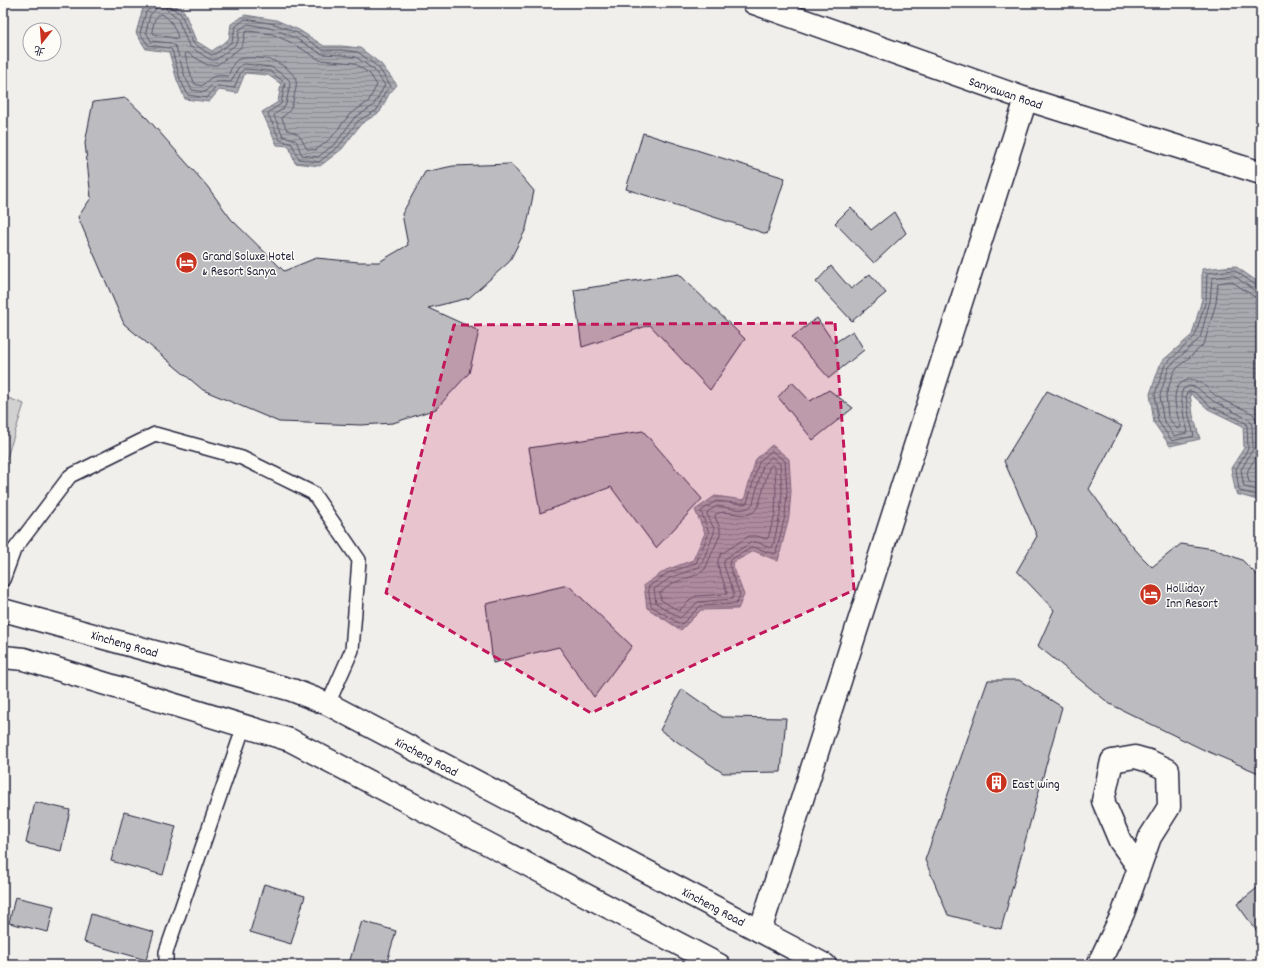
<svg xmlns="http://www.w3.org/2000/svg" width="1264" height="968" font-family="Dekko,'LXGW WenKai TC',sans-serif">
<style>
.grass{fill:#d2d1d1;stroke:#7a7a86}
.water{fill:url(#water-rules);stroke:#737381}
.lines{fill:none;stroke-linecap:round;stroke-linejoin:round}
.shore{stroke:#58586a;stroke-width:1}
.building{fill:#bcbcc0;stroke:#22223b}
.service-casing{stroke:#22223b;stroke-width:16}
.minor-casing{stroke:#22223b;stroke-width:25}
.primary-casing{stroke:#22223b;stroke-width:25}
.service{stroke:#fdfcf7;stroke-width:13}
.minor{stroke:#fdfcf7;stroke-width:22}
.primary{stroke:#fdfcf7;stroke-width:22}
.marked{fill:#c2185b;fill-opacity:0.2;stroke:#c2185b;stroke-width:3;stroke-dasharray:8 5;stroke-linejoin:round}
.labels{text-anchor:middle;stroke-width:3;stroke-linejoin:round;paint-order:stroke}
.street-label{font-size:13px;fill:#22223b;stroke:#fdfcf7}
.poi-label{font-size:13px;fill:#22223b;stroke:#fdfcf7;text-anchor:start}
</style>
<defs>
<pattern id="water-rules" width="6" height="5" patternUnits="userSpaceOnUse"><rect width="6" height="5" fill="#a9a9b0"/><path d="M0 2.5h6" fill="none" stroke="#898990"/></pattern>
</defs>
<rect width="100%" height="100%" fill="#f0efec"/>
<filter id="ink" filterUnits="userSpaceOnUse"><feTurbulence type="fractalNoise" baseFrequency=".025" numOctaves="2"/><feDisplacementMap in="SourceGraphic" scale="8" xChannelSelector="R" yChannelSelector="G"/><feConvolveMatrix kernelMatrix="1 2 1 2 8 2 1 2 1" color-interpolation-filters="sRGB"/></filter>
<g filter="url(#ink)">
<path class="grass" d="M 3,396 L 24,404 L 3,470 Z"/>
<g class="water">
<path d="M 151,3 L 171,3 L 184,11 L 196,41 L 212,51 L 229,39 L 231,24 L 245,15 L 276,20 L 299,30 L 324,46 L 341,46 L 360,48 L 381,64 L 397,85 L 389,94 L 380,112 L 361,124 L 342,149 L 320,166 L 295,163 L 289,146 L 277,145 L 262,112 L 278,102 L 281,84 L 268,75 L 245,73 L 237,93 L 219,90 L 209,102 L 185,99 L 177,80 L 169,52 L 146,49 L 136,33 L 143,8 Z"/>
<path d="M 1235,266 L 1261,284 L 1261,501 L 1236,494 L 1231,468 L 1244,448 L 1243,426 L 1208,409 L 1190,393 L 1193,415 L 1200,439 L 1170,446 L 1154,423 L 1150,394 L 1161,362 L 1192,335 L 1202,299 L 1202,269 Z"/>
<path d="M 772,445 L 789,459 L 791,491 L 789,517 L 778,561 L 754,551 L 732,563 L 744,595 L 738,609 L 701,610 L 681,630 L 647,608 L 644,585 L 666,570 L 693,560 L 705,533 L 695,510 L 715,496 L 744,500 L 756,459 Z"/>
</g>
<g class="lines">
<g class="shore">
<path d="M 153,3 L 152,7 L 146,12 L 140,33 L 148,45 L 169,48 L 172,50 L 180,79 L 188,95 L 207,98 L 217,86 L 234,88 L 241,72 L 244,69 L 270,71 L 285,83 L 281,104 L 269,112 L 268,114 L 280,140 L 292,144 L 299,159 L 319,162 L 339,146 L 358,121 L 377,110 L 385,92 L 391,86 L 378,67 L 358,52 L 341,50 L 323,50 L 297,33 L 275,24 L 245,19 L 235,27 L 232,42 L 215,54 L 211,55 L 193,43 L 181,14 L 171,7 L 170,3"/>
<path d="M 158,3 L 156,9 L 150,15 L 146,32 L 151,41 L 171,43 L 176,47 L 185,77 L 192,90 L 205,92 C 218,79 213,81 231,82 L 238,68 L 241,65 L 245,64 L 271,67 L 286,77 L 289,80 L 290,84 L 286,104 L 284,108 L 275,114 L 274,116 L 283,136 C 302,141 294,140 302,155 L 318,157 L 336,143 L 354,118 L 373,106 L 385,85 L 374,70 L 356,57 L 341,55 L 322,54 L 295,38 L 274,29 L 248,24 L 239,30 L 238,41 L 235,45 L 217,59 L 213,60 L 209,59 L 189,46 L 177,17 L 167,10 L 165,3"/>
<path d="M 160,14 C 171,17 174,27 178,37 L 178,39 L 154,34 L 152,30 L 155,19 Z"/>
<path d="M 248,31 L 272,34 L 292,43 L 320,60 L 354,63 L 370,74 L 377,85 L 368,102 L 350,114 L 331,138 L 316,150 L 307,149 C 300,138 302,134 287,130 L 282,119 L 282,117 C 291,112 292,106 294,97 C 295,91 298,84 295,78 C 292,71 281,64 274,61 C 266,58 244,56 237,60 C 232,64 231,70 228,76 C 213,75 212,76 202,86 L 195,84 L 191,75 L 185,55 L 186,53 L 188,53 L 207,65 L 217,65 L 240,48 L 243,43 L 245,33 Z"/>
<path d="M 1261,287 L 1257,286 L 1234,270 L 1207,273 L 1206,300 L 1195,336 L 1165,365 L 1155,394 L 1158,421 L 1172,441 L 1194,436 L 1189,416 L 1186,396 L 1187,393 L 1190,391 L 1194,392 L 1210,406 L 1246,423 L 1247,426 L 1248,449 L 1236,469 L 1239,490 L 1240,491 L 1261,496"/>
<path d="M 1261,292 L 1255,291 L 1233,275 L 1212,278 L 1210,301 L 1200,338 L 1169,367 L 1160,395 L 1163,419 L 1174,436 L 1187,433 L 1188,432 L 1184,417 L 1181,395 L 1183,389 L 1189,386 L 1196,387 L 1213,401 L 1250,420 L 1252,426 L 1253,449 L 1241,470 L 1244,487 L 1261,491"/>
<path d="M 1261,298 L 1253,296 L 1231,281 L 1218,283 L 1216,303 L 1205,341 L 1202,346 L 1174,371 L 1166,395 L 1168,417 L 1177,429 L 1180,428 L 1181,427 C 1177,414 1168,388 1185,381 C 1189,379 1193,379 1197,381 C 1205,384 1210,392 1216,396 C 1228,404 1242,407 1253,414 C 1260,422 1261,443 1258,452 C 1256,459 1250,465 1247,472 L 1249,482 L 1261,485"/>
<path d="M 772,451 L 785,461 L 787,491 L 785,516 L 776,553 L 774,554 L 753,547 L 730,560 L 729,565 L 740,595 L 736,604 L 700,606 L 682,624 L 680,624 L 651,606 L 648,587 L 668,573 L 696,563 L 709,533 L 701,511 L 716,501 L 743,504 L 747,503 L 759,462 Z"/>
<path d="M 772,457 L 780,464 L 782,491 L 780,515 L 773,546 L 770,548 L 757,542 L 752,542 L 726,558 L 724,561 L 724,566 L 734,594 L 732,599 L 698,602 L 680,618 L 656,603 L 654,589 L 670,578 L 699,567 L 702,563 L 714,533 L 714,529 L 707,514 L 707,512 L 717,506 C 728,507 747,515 753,503 L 763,465 Z"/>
<path d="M 772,465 L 775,467 L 776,491 L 775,514 L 768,538 L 766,539 L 757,536 L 749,536 L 721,554 L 718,560 L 718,566 L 727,592 L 727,594 L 696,596 L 691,599 L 679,611 L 661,600 L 660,593 L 661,592 L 673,583 L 699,574 L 705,569 L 720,535 L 720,528 L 715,517 L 715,515 C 728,505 749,527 759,504 L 769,468 Z"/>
</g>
</g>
<g class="building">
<path d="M 126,98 L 147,118 L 207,186 L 231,219 L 284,271 L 316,258 L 359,262 L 379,262 L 408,245 L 402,214 L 425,172 L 453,166 L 511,164 L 534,191 L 526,229 L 509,262 L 469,298 L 428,308 L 479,331 L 469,373 L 436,409 L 393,423 L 361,425 L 279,422 L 203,390 L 124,324 L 78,217 L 91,198 L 85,143 L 93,102 Z"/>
<path d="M 643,133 L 785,178 L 767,234 L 626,189 Z"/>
<path d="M 851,207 L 871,230 L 894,212 L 906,233 L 874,263 L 835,223 Z"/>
<path d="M 831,266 L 851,289 L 870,274 L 886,293 L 852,321 L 816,282 Z"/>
<path d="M 679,274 L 745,339 L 710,390 L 650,325 L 582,347 L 574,290 Z"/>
<path d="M 817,318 L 834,343 L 853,331 L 864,350 L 829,378 L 792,337 Z"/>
<path d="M 792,382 L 810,401 L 829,390 L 853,408 L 813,440 L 778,397 Z"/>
<path d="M 1047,391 L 1122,426 L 1089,489 L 1126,539 L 1142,557 L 1152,567 L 1181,544 L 1214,549 L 1242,560 L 1261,579 L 1261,774 L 1202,749 L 1110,704 L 1038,646 L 1054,610 L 1017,571 L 1037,536 L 1004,461 Z"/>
<path d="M 643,431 L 702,499 L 656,548 L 611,487 L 540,513 L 529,448 Z"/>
<path d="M 568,585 L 632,646 L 594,697 L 559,647 L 493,663 L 486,604 Z"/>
<path d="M 988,680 L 1019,680 L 1062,707 L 1001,929 L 948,915 L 925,860 Z"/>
<path d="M 682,689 L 722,717 L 786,718 L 781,772 L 723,773 L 660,730 Z"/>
<path d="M 35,802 L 70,810 L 61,851 L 26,843 Z"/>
<path d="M 124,812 L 176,826 L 163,875 L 111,861 Z"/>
<path d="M 264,884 L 305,896 L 291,944 L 250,932 Z"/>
<path d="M 1261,885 L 1261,937 L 1237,904 Z"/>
<path d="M 15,897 L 54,906 L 48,932 L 9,923 Z"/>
<path d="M 91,914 L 154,932 L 146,960 L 84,942 Z"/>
<path d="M 362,921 L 396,931 L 386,965 L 356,965 L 349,963 Z"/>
</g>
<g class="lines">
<defs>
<g id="service">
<path d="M 3,580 L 14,550 L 70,476 L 155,434 L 242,458 L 313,493 L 359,560 L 352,650 L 328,704"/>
<path d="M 166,965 L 166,952 L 244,726"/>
</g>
<g id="minor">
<path d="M 760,931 L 1026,99"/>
<path d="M 1098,965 L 1123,913 L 1150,837 L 1169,807 L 1168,770 L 1149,761 L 1135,757 L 1112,761 L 1103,801 L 1120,841 L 1139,868"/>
</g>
<g id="primary">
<path d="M 754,3 L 1026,99 L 1261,173"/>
<path d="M 3,610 L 292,690 L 328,704 L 825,965"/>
<path d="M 3,657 L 24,659 L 290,740 L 719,965"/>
</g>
</defs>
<use href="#service" class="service-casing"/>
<use href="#minor" class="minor-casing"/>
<use href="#primary" class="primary-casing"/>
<use href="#service" class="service"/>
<use href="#minor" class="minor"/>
<use href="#primary" class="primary"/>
</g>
</g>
<path class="marked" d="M 835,323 L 854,590 L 591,713 L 386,593 L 454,325 Z"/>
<defs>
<symbol id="hotel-disc" viewBox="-11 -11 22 22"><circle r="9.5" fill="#c8321e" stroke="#fdfcf7"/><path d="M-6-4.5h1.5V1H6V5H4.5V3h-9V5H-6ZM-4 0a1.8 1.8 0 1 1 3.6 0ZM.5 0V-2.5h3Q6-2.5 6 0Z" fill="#fff"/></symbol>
<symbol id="building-disc" viewBox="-11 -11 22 22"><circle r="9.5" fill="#c8321e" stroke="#fdfcf7"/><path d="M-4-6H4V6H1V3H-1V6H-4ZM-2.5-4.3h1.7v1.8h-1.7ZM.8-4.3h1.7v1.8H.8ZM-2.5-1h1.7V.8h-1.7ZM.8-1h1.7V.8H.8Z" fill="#fff"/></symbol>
</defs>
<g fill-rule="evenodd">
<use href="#hotel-disc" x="174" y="250" width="25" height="25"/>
<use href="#hotel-disc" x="1138" y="582" width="25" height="25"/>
<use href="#building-disc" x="984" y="770" width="25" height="25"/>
</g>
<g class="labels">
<g class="street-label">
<text transform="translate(1006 92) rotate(19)" y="5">Sanyawan Road</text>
<text transform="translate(125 643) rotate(16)" y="5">Xincheng Road</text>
<text transform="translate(427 756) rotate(28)" y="5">Xincheng Road</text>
<text transform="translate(714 906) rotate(28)" y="5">Xincheng Road</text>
</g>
<g class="poi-label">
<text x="202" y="260">Grand Soluxe Hotel<tspan x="202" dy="15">&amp; Resort Sanya</tspan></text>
<text x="1166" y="592">Holliday<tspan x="1166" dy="15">Inn Resort</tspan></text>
<text x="1012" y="788">East wing</text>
</g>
</g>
<rect width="1264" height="968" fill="none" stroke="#fdfcf7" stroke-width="16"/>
<rect x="8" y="8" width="1248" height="952" fill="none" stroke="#22223b" stroke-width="1.5" filter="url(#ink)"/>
<g transform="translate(42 42) rotate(197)"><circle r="19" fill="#fdfcf7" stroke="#a5a5ac"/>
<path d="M0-3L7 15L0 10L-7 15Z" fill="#c8321e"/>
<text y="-6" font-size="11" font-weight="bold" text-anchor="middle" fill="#22223b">北</text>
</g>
</svg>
